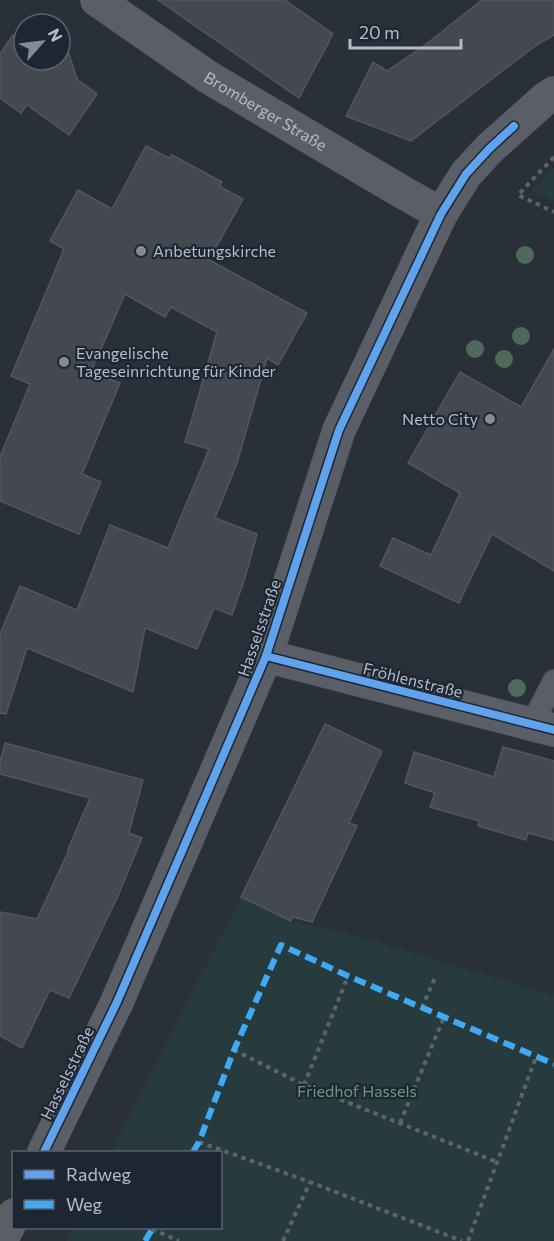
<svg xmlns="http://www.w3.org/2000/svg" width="554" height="1241" font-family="Commissioner,sans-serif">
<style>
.green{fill:#273a3e}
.building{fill:#444950;stroke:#52575f;stroke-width:1.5}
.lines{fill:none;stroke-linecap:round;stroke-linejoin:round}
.service-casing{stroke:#484c53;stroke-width:24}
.minor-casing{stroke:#484c53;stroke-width:34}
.tertiary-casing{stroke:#484c53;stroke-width:34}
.path{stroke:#5d636a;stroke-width:4;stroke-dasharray:4.5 4.5;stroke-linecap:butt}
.service{stroke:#5a5e66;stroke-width:22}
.minor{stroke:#5a5e66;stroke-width:33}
.tertiary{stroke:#5a5e66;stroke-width:33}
.quiet{stroke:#3fa9f5;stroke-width:6;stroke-dasharray:12 6;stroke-linecap:butt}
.cycleway-casing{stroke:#1d2633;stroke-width:11}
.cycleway{stroke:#60a3ed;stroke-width:8}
.tree{fill:#4e6a5a}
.poi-dot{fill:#848b96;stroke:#1d2633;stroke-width:2}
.labels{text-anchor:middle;stroke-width:4.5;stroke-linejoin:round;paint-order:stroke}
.street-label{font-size:16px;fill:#b4bcc9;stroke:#1d2633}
.poi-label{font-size:16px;fill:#b4bcc9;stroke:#1d2633;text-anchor:start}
.park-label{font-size:16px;fill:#6b9a76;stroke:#1d2633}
</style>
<rect width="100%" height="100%" fill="#2a3038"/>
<g class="green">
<path d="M 554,167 L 554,201 L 532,191 Z"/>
<path d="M 241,897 L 291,921 L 361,937 L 554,995 L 554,1241 L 66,1241 L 73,1228 L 220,1228 L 220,1152 L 111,1152 Z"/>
</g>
<g class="building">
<path d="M 158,0 L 285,0 L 333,34 L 299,98 Z"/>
<path d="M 482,0 L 554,0 L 554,35 L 535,46 L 411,141 L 346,116 L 373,62 L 387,71 L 425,45 Z"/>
<path d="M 13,35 L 24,42 L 24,60 L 50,60 L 56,64 L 60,60 L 67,48 L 77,79 L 97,94 L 69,135 L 27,105 L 21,113 L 0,98 L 0,54 Z"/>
<path d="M 146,146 L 169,158 L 172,155 L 222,182 L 219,186 L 243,199 L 209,260 L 307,313 L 278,365 L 267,358 L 237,463 L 215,518 L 257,534 L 245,578 L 232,615 L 214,608 L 197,649 L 145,628 L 133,692 L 27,648 L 6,714 L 0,713 L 0,634 L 20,586 L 77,610 L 110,525 L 168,548 L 209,449 L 185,442 L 217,332 L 171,307 L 165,317 L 125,294 L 91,372 L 120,383 L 82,474 L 101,482 L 79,534 L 0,501 L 0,457 L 30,384 L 11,376 L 64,249 L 50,241 L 78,190 L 112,209 Z"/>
<path d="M 554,349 L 554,571 L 492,534 L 459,603 L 380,566 L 393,538 L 431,555 L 460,493 L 408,463 L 460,372 L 521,407 Z"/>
<path d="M 325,724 L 382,751 L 349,823 L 357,826 L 312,922 L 293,917 L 291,921 L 241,897 Z"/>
<path d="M 5,743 L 143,780 L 129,833 L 142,838 L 118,896 L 69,998 L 50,990 L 22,1048 L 0,1036 L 0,912 L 37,919 L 69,850 L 68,849 L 90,798 L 0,774 L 0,762 Z"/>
<path d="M 503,747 L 554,761 L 554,840 L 528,833 L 526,840 L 478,826 L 479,821 L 430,807 L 435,793 L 405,783 L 414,752 L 494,777 Z"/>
</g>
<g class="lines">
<defs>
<path id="service" d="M 532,724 L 554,681"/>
<g id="minor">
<path id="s1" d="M 97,0 L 208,77 L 397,189 L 441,214"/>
<path d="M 266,656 L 554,730"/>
</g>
<g id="tertiary">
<path d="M 44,1152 L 117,1002 L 266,656 L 339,430 L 441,214 L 466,174 L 489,149 L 546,98 L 554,93"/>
<path d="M 1,1241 L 14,1215"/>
</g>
</defs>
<use href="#service" class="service-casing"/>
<use href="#minor" class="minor-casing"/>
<use href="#tertiary" class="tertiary-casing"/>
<g class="path">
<path d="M 554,157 L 518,195 L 554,212"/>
<path d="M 422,1008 L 436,975"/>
<path d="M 234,1050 L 304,1085 L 497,1162"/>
<path d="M 304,1085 L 348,976"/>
<path d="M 400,1123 L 444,1017"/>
<path d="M 199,1142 L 310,1182 L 462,1241"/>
<path d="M 152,1229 L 179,1241"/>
<path d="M 283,1241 L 310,1182"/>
<path d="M 468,1241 L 536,1057"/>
</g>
<use href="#service" class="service"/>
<use href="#minor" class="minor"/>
<use href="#tertiary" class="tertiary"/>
<g class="quiet">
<path d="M 193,1152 L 199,1142 L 234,1050 L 281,945 L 348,976 L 554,1064"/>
<path d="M 145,1241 L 153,1228"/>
</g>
<defs>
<g id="cycleway">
<path d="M 266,656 L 554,730"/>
<path d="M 44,1152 L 117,1002 L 266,656 L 339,430 L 441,214 L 466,174 L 489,149 L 514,126"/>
</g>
</defs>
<use href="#cycleway" class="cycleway-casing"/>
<use href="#cycleway" class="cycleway"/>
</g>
<g class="tree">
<circle cx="525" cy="255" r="9"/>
<circle cx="521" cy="336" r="9"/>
<circle cx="475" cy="349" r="9"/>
<circle cx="504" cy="359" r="9"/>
<circle cx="517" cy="688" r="9"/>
</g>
<g class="poi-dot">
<circle cx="141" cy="251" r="6"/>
<circle cx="64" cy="362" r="6"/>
<circle cx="490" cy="419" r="6"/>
</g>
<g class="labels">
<g class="street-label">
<text dy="6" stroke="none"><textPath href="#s1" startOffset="202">Bromberger Straße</textPath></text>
<text transform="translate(259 628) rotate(-71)" y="6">Hasselsstraße</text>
<text transform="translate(413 680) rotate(14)" y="6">Fröhlenstraße</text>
<text transform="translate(67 1073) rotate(-64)" y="6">Hasselsstraße</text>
</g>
<g class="poi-label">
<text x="153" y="257">Anbetungskirche</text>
<text x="76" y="359">Evangelische<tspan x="76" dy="18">Tageseinrichtung für Kinder</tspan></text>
<text x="478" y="425" text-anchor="end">Netto City</text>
</g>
<g class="park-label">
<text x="357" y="1097">Friedhof Hassels</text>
</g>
</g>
<rect x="12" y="1151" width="210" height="78" fill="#1d2633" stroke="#59626f" stroke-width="1.5"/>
<rect x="24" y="1170" width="30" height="9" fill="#60a3ed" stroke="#59626f" stroke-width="1.5"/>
<text x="66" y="1181" font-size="18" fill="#b4bcc9">Radweg</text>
<rect x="24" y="1200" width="30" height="9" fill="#3fa9f5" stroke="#59626f" stroke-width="1.5"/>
<text x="66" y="1211" font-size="18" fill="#b4bcc9">Weg</text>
<g transform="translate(42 42) rotate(62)"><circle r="28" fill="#1d2633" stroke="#59626f" stroke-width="1.5"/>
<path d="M0-4.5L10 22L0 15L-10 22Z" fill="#848b96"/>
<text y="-9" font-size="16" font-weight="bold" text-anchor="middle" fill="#b4bcc9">N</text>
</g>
<path d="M350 39v9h111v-9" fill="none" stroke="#b4bcc9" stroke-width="3"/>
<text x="359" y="39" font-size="18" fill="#b4bcc9" stroke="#1d2633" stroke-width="4.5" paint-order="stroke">20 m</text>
</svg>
